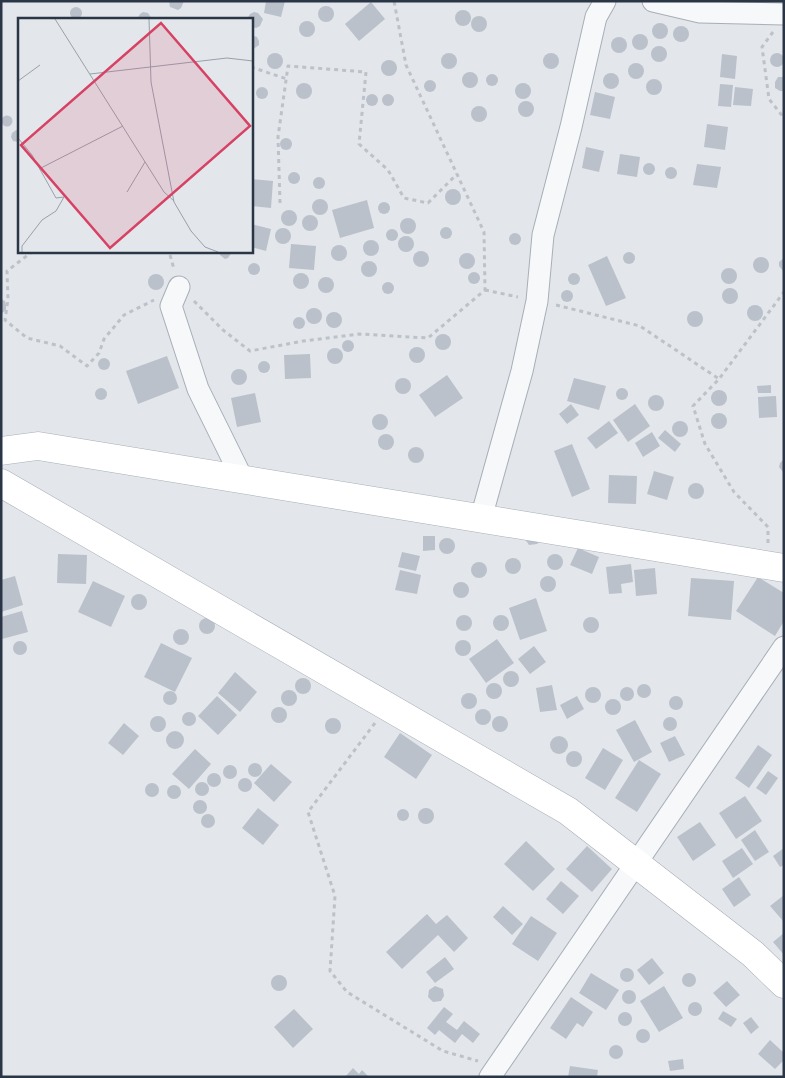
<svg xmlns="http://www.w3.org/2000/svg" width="785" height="1078" font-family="Ubuntu,sans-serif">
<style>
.building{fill:#bac1ca}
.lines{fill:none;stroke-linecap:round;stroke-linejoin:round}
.street-casing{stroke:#a8aeb7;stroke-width:23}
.secondary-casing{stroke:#a8aeb7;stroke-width:29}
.path{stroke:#bdc2c8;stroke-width:3;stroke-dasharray:4 4;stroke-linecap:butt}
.street{stroke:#f6f8fa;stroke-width:21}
.secondary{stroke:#fff;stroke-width:28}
.inset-road{fill:none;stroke:#99a0aa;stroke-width:1}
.view{fill:#d74264;fill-opacity:0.15;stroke:#d74264;stroke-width:2.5}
.inset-edge{fill:none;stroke:#2a3646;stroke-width:2.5}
</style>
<rect width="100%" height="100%" fill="#e3e7ec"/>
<g class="building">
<path d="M 169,1 L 184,1 L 181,8 L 178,10 L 170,7 Z"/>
<path d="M 266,1 L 285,1 L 281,17 L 264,13 Z"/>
<path d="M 371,2 L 385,19 L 359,41 L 345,24 Z"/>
<circle cx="326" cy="14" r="8"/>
<circle cx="76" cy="13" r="6"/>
<circle cx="463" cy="18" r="8"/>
<path d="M 143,12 L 148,13 L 152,19 L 137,19 L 140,14 Z"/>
<path d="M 254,12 L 258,13 L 263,19 L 260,26 L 256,28 L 251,27 L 251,19 L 247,19 L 250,14 Z"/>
<circle cx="479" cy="24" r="8"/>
<circle cx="307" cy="29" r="8"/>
<circle cx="660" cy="31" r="8"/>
<circle cx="681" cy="34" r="8"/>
<circle cx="640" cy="42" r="8"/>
<path d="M 251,35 L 257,37 L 259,41 L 259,45 L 252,50 Z"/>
<circle cx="619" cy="45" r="8"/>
<circle cx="659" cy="54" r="8"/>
<circle cx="777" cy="60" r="7"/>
<circle cx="275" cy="61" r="8"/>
<circle cx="551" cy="61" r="8"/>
<circle cx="449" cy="61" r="8"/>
<path d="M 722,54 L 737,56 L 735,79 L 720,77 Z"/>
<circle cx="389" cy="68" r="8"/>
<circle cx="636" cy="71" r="8"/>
<circle cx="470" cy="80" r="8"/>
<circle cx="611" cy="81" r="8"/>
<circle cx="492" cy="80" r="6"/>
<path d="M 778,77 L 784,77 L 784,91 L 780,91 L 775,88 L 775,82 Z"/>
<circle cx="654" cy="87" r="8"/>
<circle cx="430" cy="86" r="6"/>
<circle cx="304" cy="91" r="8"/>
<circle cx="523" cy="91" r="8"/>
<path d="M 720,84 L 733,85 L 731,107 L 718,106 Z"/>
<path d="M 735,87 L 753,89 L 751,106 L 733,105 Z"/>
<circle cx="262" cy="93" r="6"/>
<path d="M 595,92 L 615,97 L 610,119 L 590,115 Z"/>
<circle cx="388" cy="100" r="6"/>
<circle cx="372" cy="100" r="6"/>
<circle cx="526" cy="109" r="8"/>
<circle cx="479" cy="114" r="8"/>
<circle cx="7" cy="121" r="5.5"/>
<path d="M 707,124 L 728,127 L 725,150 L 704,147 Z"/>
<path d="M 16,130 L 19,131 L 18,142 L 13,141 L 11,137 L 12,133 Z"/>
<circle cx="286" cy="144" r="6"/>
<path d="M 586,147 L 604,151 L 599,172 L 582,168 Z"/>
<path d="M 620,154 L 640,157 L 637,177 L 617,174 Z"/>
<circle cx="649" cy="169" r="6"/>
<path d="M 697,164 L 721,167 L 717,188 L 693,185 Z"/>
<circle cx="671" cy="173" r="6"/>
<circle cx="294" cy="178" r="6"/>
<circle cx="319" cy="183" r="6"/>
<path d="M 251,179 L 273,181 L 271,208 L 251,206 Z"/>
<circle cx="453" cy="197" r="8"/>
<circle cx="320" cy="207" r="8"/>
<path d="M 367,200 L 374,228 L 340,238 L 332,210 Z"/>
<circle cx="384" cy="208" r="6"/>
<circle cx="289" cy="218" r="8"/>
<circle cx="310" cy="223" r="8"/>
<circle cx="408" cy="226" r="8"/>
<path d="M 251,224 L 271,229 L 266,251 L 251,247 Z"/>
<circle cx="446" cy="233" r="6"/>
<circle cx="283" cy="236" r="8"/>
<circle cx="392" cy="235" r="6"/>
<circle cx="515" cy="239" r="6"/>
<circle cx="406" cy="244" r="8"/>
<circle cx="371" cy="248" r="8"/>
<path d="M 291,244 L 316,246 L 314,270 L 289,268 Z"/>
<circle cx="339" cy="253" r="8"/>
<path d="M 219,251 L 231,251 L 232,252 L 228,258 L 225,259 L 220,255 Z"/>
<circle cx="421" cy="259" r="8"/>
<circle cx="629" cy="258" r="6"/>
<circle cx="467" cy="261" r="8"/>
<path d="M 607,256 L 626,298 L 606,306 L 588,265 Z"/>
<circle cx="761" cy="265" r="8"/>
<path d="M 784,258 L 784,272 L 779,266 L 779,262 Z"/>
<circle cx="369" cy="269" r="8"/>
<circle cx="254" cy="269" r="6"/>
<circle cx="729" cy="276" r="8"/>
<circle cx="474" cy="278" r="6"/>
<circle cx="574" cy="279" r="6"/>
<circle cx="301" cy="281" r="8"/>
<circle cx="156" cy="282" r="8"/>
<circle cx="326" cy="285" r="8"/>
<circle cx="388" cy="288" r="6"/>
<circle cx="730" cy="296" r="8"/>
<circle cx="567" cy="296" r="6"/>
<path d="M 1,299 L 5,301 L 6,305 L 6,310 L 1,314 Z"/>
<circle cx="755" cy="313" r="8"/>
<circle cx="314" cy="316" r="8"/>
<circle cx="695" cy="319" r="8"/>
<circle cx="334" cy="320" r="8"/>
<circle cx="299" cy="323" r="6"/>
<circle cx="443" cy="342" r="8"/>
<circle cx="348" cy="346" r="6"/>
<circle cx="417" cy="355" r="8"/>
<circle cx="335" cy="356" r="8"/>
<path d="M 310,354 L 311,378 L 285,379 L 284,355 Z"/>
<path d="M 167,356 L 179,388 L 138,404 L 126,371 Z"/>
<circle cx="104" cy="364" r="6"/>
<circle cx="264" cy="367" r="6"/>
<circle cx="239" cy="377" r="8"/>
<path d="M 447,375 L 463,398 L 435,417 L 419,395 Z"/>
<path d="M 574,378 L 606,386 L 599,410 L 567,401 Z"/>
<circle cx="403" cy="386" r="8"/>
<path d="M 771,385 L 771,393 L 758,393 L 757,386 Z"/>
<circle cx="101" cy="394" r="6"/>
<circle cx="622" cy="394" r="6"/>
<circle cx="719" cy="398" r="8"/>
<path d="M 255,393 L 261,422 L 237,427 L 231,398 Z"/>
<circle cx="656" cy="403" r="8"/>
<path d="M 776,396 L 777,417 L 759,418 L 758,397 Z"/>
<path d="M 571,404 L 579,415 L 567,424 L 559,414 Z"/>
<path d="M 635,404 L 650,426 L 628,442 L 613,420 Z"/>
<circle cx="719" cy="421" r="8"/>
<circle cx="380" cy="422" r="8"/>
<path d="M 609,421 L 618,433 L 596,449 L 587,438 Z"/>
<circle cx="680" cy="429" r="8"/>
<path d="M 665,430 L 681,444 L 675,452 L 658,438 Z"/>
<path d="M 652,432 L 660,446 L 643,457 L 635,443 Z"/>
<circle cx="386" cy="442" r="8"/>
<path d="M 572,444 L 590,489 L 572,497 L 554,451 Z"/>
<circle cx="416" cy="455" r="8"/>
<path d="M 784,459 L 784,473 L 779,467 L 780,463 Z"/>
<path d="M 654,471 L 674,477 L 667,500 L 647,494 Z"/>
<path d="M 609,475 L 637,476 L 636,504 L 608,503 Z"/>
<circle cx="696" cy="491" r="8"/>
<path d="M 423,536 L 435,536 L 435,550 L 423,551 Z"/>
<circle cx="447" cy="546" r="8"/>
<path d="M 525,539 L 540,541 L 537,544 L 529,545 Z"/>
<path d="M 578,548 L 599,557 L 592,574 L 570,565 Z"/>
<path d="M 402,552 L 420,556 L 416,571 L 398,567 Z"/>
<path d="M 58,554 L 87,555 L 86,584 L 57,583 Z"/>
<circle cx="555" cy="562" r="8"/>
<circle cx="513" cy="566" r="8"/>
<circle cx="479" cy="570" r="8"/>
<path d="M 631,564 L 633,582 L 621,584 L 622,593 L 609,594 L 606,567 Z"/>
<path d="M 655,568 L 657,594 L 636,596 L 634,570 Z"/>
<path d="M 400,570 L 421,575 L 417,594 L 395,590 Z"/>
<path d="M 15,576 L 23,605 L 1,612 L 1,580 Z"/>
<circle cx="548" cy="584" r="8"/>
<path d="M 758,577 L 784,593 L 784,621 L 775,636 L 736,611 Z"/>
<path d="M 691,578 L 734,581 L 731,620 L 688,616 Z"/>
<path d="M 93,581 L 125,596 L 111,627 L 78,612 Z"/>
<circle cx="461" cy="590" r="8"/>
<circle cx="139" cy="602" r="8"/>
<path d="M 536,598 L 547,631 L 520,640 L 509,608 Z"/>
<path d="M 22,611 L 28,632 L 2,639 L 1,617 Z"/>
<circle cx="464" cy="623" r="8"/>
<circle cx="501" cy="623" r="8"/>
<circle cx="591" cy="625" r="8"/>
<circle cx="207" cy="626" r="8"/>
<circle cx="181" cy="637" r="8"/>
<path d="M 497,639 L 514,663 L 486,683 L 469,659 Z"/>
<circle cx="463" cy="648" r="8"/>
<circle cx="20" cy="648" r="7"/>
<path d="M 161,643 L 192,658 L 175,692 L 144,677 Z"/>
<path d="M 534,646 L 546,662 L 530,674 L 518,659 Z"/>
<circle cx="511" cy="679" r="8"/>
<path d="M 235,672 L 257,692 L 240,712 L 218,693 Z"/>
<circle cx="303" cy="686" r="8"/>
<circle cx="494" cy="691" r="8"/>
<circle cx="644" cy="691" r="7"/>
<path d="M 552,685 L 557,710 L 540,712 L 536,688 Z"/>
<circle cx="627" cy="694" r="7"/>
<circle cx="593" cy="695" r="8"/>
<circle cx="289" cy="698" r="8"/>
<circle cx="170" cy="698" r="7"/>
<circle cx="469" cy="701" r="8"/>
<circle cx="676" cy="703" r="7"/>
<path d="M 217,696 L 237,715 L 218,735 L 198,716 Z"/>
<path d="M 577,696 L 584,709 L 567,719 L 560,705 Z"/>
<circle cx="613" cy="707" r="8"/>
<circle cx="279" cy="715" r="8"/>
<circle cx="483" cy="717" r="8"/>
<circle cx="189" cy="719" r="7"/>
<circle cx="158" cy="724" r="8"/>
<circle cx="500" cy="724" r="8"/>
<circle cx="670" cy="724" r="7"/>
<circle cx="333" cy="726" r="8"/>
<path d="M 635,720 L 652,752 L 634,762 L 616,730 Z"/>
<path d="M 124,723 L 139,736 L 123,755 L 108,743 Z"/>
<circle cx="175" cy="740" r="9"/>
<path d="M 400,733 L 432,755 L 416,779 L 384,757 Z"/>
<circle cx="559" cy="745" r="9"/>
<path d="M 675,736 L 685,755 L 669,762 L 660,743 Z"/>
<path d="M 758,745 L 772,755 L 749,788 L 735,778 Z"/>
<path d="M 603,748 L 623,760 L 605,790 L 585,778 Z"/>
<path d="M 195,749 L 211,764 L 189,789 L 172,774 Z"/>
<circle cx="574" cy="759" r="8"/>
<path d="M 639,760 L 661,774 L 637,812 L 615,798 Z"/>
<circle cx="255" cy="770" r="7"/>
<path d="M 271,764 L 292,782 L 274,802 L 254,783 Z"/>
<circle cx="230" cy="772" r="7"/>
<path d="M 768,771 L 778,778 L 766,795 L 756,788 Z"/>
<circle cx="214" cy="780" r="7"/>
<circle cx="245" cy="785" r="7"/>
<circle cx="202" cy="789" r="7"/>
<circle cx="152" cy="790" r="7"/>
<circle cx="174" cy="792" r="7"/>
<path d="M 745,796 L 762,821 L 736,839 L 719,813 Z"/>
<circle cx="200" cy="807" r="7"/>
<path d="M 258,808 L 279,825 L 263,845 L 242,828 Z"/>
<circle cx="426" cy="816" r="8"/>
<circle cx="403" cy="815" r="6"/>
<circle cx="208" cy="821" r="7"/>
<path d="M 700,822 L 716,845 L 693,861 L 677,837 Z"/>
<path d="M 755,830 L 769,852 L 755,861 L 741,840 Z"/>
<path d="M 526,841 L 555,869 L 533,891 L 504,864 Z"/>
<path d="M 587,846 L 612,869 L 592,892 L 566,869 Z"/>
<path d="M 742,848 L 753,864 L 733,878 L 722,861 Z"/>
<path d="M 784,848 L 784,865 L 780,867 L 773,856 Z"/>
<path d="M 739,877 L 751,895 L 734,907 L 722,889 Z"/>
<path d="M 561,881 L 579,896 L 563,914 L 546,899 Z"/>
<path d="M 784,895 L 784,922 L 770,906 Z"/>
<path d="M 503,906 L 523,924 L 512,935 L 493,917 Z"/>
<path d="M 427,914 L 436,924 L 447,915 L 468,938 L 454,952 L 438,935 L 402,969 L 386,952 Z"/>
<path d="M 531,916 L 557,933 L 538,961 L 512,944 Z"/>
<path d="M 784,933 L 784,955 L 773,942 Z"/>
<path d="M 445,957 L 454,969 L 435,983 L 426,972 Z"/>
<path d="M 652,958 L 664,973 L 649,985 L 637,970 Z"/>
<circle cx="627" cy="975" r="7"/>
<circle cx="689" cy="980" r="7"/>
<path d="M 591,973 L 619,990 L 606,1010 L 579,993 Z"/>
<circle cx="279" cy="983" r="8"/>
<path d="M 727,981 L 740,995 L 726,1007 L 713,993 Z"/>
<path d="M 435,986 L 443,989 L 444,996 L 441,1001 L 433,1002 L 428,997 L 429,990 Z"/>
<path d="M 664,986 L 683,1018 L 659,1032 L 640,1001 Z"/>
<circle cx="629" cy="997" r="7"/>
<path d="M 571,997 L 593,1012 L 583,1027 L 577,1023 L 566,1039 L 550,1028 Z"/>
<circle cx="695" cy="1009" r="7"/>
<path d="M 444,1007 L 453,1014 L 446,1022 L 457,1030 L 464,1021 L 480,1034 L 473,1043 L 462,1034 L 455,1043 L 439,1030 L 435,1035 L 427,1028 Z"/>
<path d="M 294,1009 L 313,1029 L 293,1048 L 274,1027 Z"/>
<path d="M 723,1011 L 737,1019 L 731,1027 L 718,1019 Z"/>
<circle cx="625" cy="1019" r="7"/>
<path d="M 751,1017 L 759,1027 L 751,1034 L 743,1023 Z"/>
<circle cx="643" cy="1036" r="7"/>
<path d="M 770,1040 L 784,1053 L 784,1060 L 775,1069 L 758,1054 Z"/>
<circle cx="616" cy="1052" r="7"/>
<path d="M 683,1059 L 684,1069 L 670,1071 L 668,1061 Z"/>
<path d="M 570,1066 L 598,1070 L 597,1077 L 568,1077 Z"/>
<path d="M 353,1068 L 359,1074 L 362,1070 L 369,1077 L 345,1077 Z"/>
</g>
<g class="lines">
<defs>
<g id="street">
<path d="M 653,1 L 700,12 L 784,14"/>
<path d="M 179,287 L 171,306 L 198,389 L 243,480"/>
<path d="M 481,518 L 522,371 L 537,301 L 543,235 L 571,127 L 596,17 L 605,1"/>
<path d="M 490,1077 L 784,647"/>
</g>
<g id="secondary">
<path d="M 1,451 L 38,446 L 784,568"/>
<path d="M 1,483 L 568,811 L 753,954 L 784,984"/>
</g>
</defs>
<use href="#street" class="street-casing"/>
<use href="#secondary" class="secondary-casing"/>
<g class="path">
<path d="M 773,32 L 762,47 L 769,99 L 784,118"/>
<path d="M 251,67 L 287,79"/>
<path d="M 280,203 L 278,137 L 288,66 L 366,72 L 359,144 L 388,170 L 404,198 L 428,203 L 457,174"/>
<path d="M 33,251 L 7,271 L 8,299 L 5,320 L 27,338 L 60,346 L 87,366 L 99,353 L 104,339 L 124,315 L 154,300"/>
<path d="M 170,255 L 174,269"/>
<path d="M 485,290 L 518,297"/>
<path d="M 194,301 L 223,330 L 250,351 L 303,341 L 359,334 L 428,338 L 485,290 L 484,232 L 406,65 L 394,1"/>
<path d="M 556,305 L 640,326 L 719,379"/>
<path d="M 768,543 L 768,527 L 734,492 L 705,444 L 693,406 L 719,379 L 784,292"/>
<path d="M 375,723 L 308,812 L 335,896 L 330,971 L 347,992 L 443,1051 L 478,1061"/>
</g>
<use href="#street" class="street"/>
<use href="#secondary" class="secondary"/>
</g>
<g transform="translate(18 18)">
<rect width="235" height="235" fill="#e3e7ec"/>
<path class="inset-road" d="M 37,1 L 146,174 L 156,183M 131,1 L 133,64 L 156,184 L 173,213 L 187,229 L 200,234M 72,56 L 209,40 L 235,43M 0,63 L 22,47M 0,120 L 14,137 L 38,180 L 46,179 L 38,193 L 24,202 L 4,228 L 4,234M 21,151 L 105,108M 109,174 L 127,144"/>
<path class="view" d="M 143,5 L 232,108 L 92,230 L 3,127 Z"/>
<rect width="235" height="235" class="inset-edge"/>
</g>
<rect width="785" height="1078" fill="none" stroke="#2a3646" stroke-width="5"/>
</svg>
